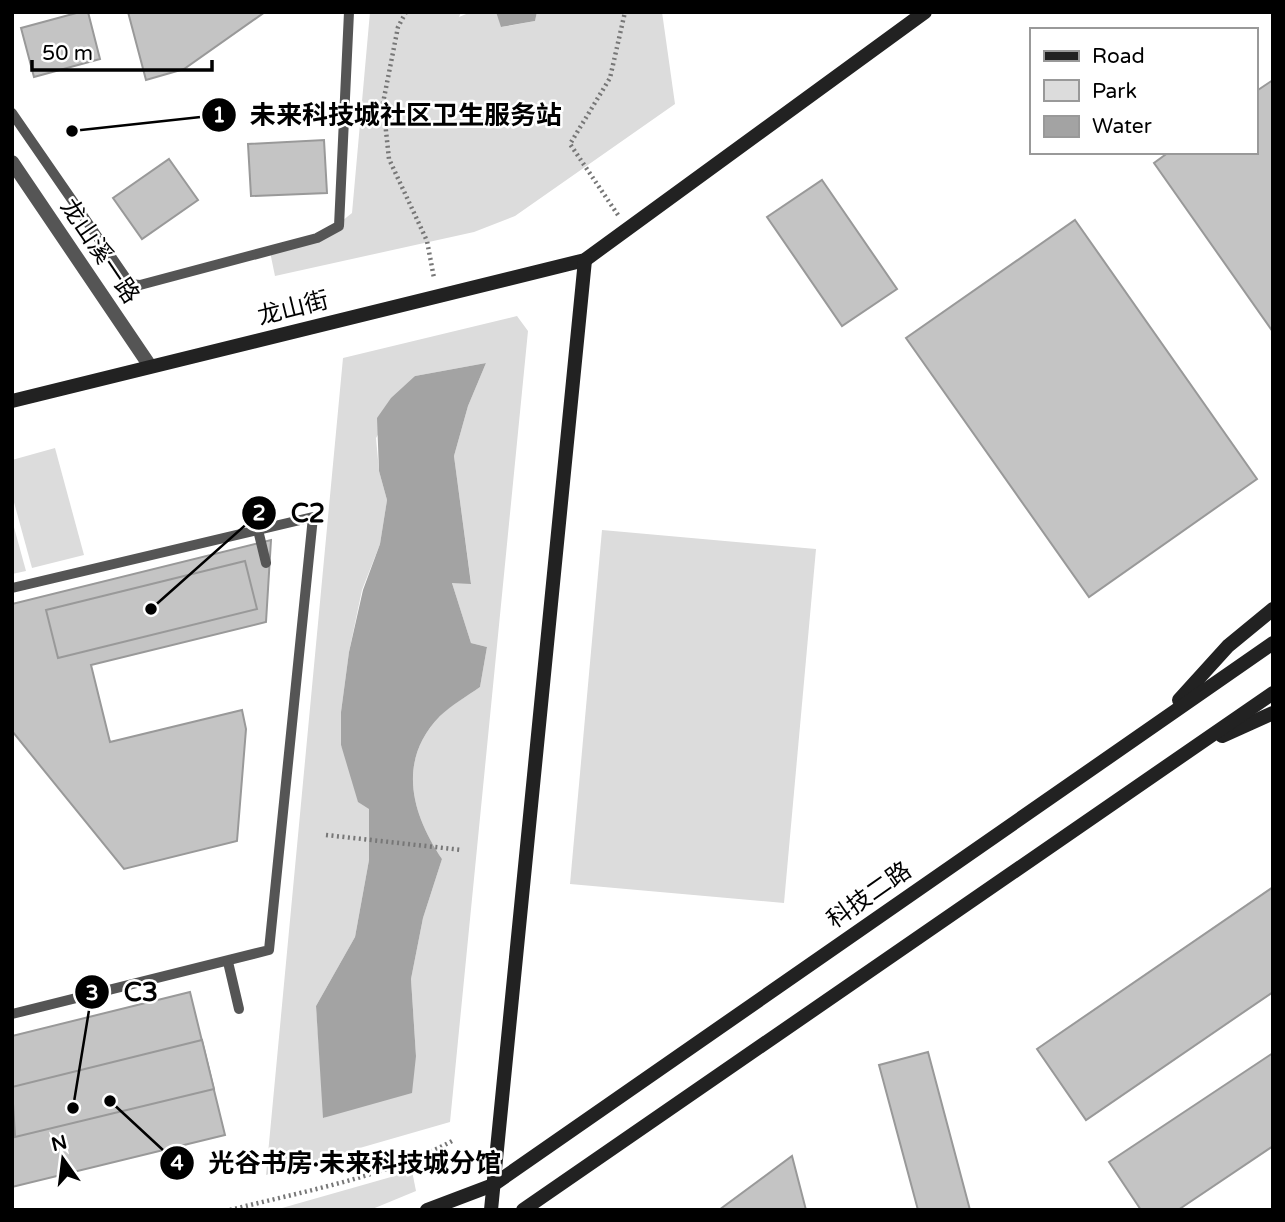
<svg xmlns="http://www.w3.org/2000/svg" width="1285" height="1222" font-family="'Varela Round','Noto Sans SC',sans-serif">
<style>
.green{fill:#dcdcdc;fill-rule:evenodd}
.water{fill:#a3a3a3}
.building{fill:#c4c4c4;stroke:#999;stroke-width:2}
.lines{fill:none;stroke-linecap:round;stroke-linejoin:round}
.path{stroke:#777;stroke-width:4.5;stroke-dasharray:2 3.5;stroke-linecap:butt}
.lane{stroke:#555;stroke-width:10}
.street{stroke:#555;stroke-width:14}
.secondary{stroke:#222;stroke-width:14}
.labels{text-anchor:middle;stroke-width:5;stroke-linejoin:round;paint-order:stroke}
.street-label{font-size:24px;fill:#000;stroke:#fff}
.leader{fill:none;stroke:#000;stroke-width:2.5}
.callout-dot{fill:#000;stroke:#fff;stroke-width:2.5}
.mark-label{font-size:21px;text-anchor:middle;font-weight:bold;fill:#fff}
.callout-label{font-size:26px;text-anchor:middle;font-weight:bold;fill:#000;stroke:#fff;stroke-width:5;stroke-linejoin:round;paint-order:stroke}
</style>
<rect width="100%" height="100%" fill="#fff"/>
<g class="green">
<path d="M 370,12 L 461,12 L 459,17 L 471,12 L 496,12 L 502,27 L 535,21 L 537,12 L 662,12 L 675,104 L 515,216 L 474,232 L 275,276 L 269,247 L 328,232 L 352,213 Z"/>
<path d="M 517,316 L 528,331 L 450,1122 L 266,1175 L 343,358 ZM 486,363 L 468,406 L 454,456 L 471,583 L 452,583 L 471,643 L 487,647 L 480,687 C 467,696 451,705 440,716 C 397,760 411,813 442,859 L 423,918 L 411,979 L 416,1056 L 324,1118 L 316,1006 L 355,937 L 369,860 L 369,809 L 341,745 L 341,712 L 349,652 L 362,590 L 380,544 L 387,500 L 379,471 L 376,438 L 415,376 Z"/>
<path d="M 55,448 L 84,555 L 32,568 L 12,495 L 12,460 Z"/>
<path d="M 12,520 L 26,571 L 12,574 Z"/>
<path d="M 602,530 L 816,549 L 784,903 L 570,884 Z"/>
<path d="M 412,1171 L 416,1191 L 370,1210 L 275,1210 Z"/>
</g>
<g class="water">
<path d="M 496,12 L 537,12 L 535,21 L 501,27 Z"/>
<path d="M 486,363 L 468,406 L 454,456 L 471,584 L 452,583 L 471,643 L 487,647 L 480,687 C 467,696 452,705 440,716 C 397,760 411,813 442,859 L 423,918 L 411,979 L 416,1056 L 412,1093 L 323,1118 L 316,1006 L 355,937 L 369,860 L 369,809 L 358,802 L 341,745 L 341,712 L 349,652 L 363,590 L 380,544 L 387,500 L 379,471 L 377,418 L 391,398 L 415,376 Z"/>
</g>
<g class="building">
<path d="M 80,12 L 88,12 L 100,59 L 34,77 L 21,28 Z"/>
<path d="M 128,12 L 265,12 L 184,69 L 146,80 Z"/>
<path d="M 1273,80 L 1273,332 L 1154,163 L 1169,152 L 1255,152 L 1255,92 Z"/>
<path d="M 324,140 L 327,193 L 251,196 L 248,144 Z"/>
<path d="M 169,159 L 198,200 L 142,239 L 113,198 Z"/>
<path d="M 822,180 L 897,289 L 842,326 L 767,217 Z"/>
<path d="M 1075,220 L 1257,479 L 1089,597 L 906,338 Z"/>
<path d="M 271,540 L 266,622 L 91,665 L 110,742 L 242,710 L 246,729 L 237,841 L 124,869 L 12,731 L 12,604 Z"/>
<path d="M 245,561 L 257,609 L 58,658 L 46,610 Z"/>
<path d="M 1273,887 L 1273,992 L 1086,1120 L 1037,1049 Z"/>
<path d="M 190,992 L 225,1135 L 12,1187 L 12,1036 Z"/>
<path d="M 202,1040 L 214,1089 L 15,1137 L 12,1087 Z"/>
<path d="M 928,1052 L 970,1210 L 918,1210 L 879,1065 Z"/>
<path d="M 1273,1053 L 1273,1146 L 1178,1210 L 1141,1210 L 1109,1162 Z"/>
<path d="M 792,1156 L 806,1210 L 719,1210 Z"/>
</g>
<g class="lines">
<g class="path">
<path d="M 406,12 L 398,27 L 383,103 L 389,159 L 427,241 L 434,278"/>
<path d="M 618,215 L 570,144 L 610,78 L 625,12"/>
<path d="M 326,835 L 462,850"/>
<path d="M 230,1210 C 304,1191 386,1177 454,1140"/>
</g>
<g class="lane">
<path d="M 12,113 L 130,284 L 140,285 L 317,238 L 339,226 L 349,12"/>
<path d="M 258,530 L 266,563"/>
<path d="M 12,588 L 313,517 L 269,950 L 12,1014"/>
<path d="M 228,962 L 239,1009"/>
</g>
<path class="street" d="M 12,162 L 150,366"/>
<g class="secondary">
<path d="M 12,401 L 585,260 L 925,12"/>
<path d="M 1179,700 L 1228,646 L 1273,609"/>
<path d="M 1222,736 L 1273,713"/>
<path d="M 427,1210 L 493,1185 L 1273,643"/>
<path d="M 491,1210 L 585,260"/>
<path d="M 523,1210 L 1273,693"/>
</g>
</g>
<g class="labels">
<g class="street-label">
<text transform="translate(100 251) rotate(56)" y="8">龙山溪一路</text>
<text transform="translate(293 308) rotate(-14)" y="8">龙山街</text>
<text transform="translate(869 895) rotate(-35)" y="8">科技二路</text>
</g>
</g>
<path class="leader" d="M72 131L219 115M151 609L259 513M73 1108L92 992M110 1101L177 1163"/>
<g class="callout-dot">
<circle cx="72" cy="131" r="7"/>
<circle cx="151" cy="609" r="7"/>
<circle cx="73" cy="1108" r="7"/>
<circle cx="110" cy="1101" r="7"/>
<circle cx="219" cy="115" r="18"/>
<circle cx="259" cy="513" r="18"/>
<circle cx="92" cy="992" r="18"/>
<circle cx="177" cy="1163" r="18"/>
</g>
<g class="mark-label">
<text x="219" y="122">1</text>
<text x="259" y="520">2</text>
<text x="92" y="1000">3</text>
<text x="177" y="1170">4</text>
</g>
<g class="callout-label">
<text x="406" y="124">未来科技城社区卫生服务站</text>
<text x="308" y="522">C2</text>
<text x="141" y="1001">C3</text>
<text x="355" y="1172">光谷书房·未来科技城分馆</text>
</g>
<rect width="1285" height="1222" fill="none" stroke="#000000" stroke-width="28"/>
<rect x="1030" y="28" width="228" height="126" fill="#ffffff" stroke="#999999" stroke-width="2"/>
<rect x="1044" y="51" width="35" height="10" fill="#222222" stroke="#999999" stroke-width="2"/>
<text x="1092" y="63" font-size="21" fill="#000000">Road</text>
<rect x="1044" y="80" width="35" height="21" fill="#dcdcdc" stroke="#999999" stroke-width="2"/>
<text x="1092" y="98" font-size="21" fill="#000000">Park</text>
<rect x="1044" y="116" width="35" height="21" fill="#a3a3a3" stroke="#999999" stroke-width="2"/>
<text x="1092" y="133" font-size="21" fill="#000000">Water</text>
<g transform="translate(63 1159) rotate(346)" stroke="#ffffff" stroke-width="5" paint-order="stroke">
<path d="M0-5L12 26L0 18L-12 26Z" fill="#000000"/>
<text y="-10" font-size="19" font-weight="bold" text-anchor="middle" fill="#000000">N</text>
</g>
<path d="M32 60v10h180v-10" fill="none" stroke="#000000" stroke-width="3.5"/>
<text x="42" y="60" font-size="21" fill="#000000" stroke="#ffffff" stroke-width="5" paint-order="stroke">50 m</text>
</svg>
